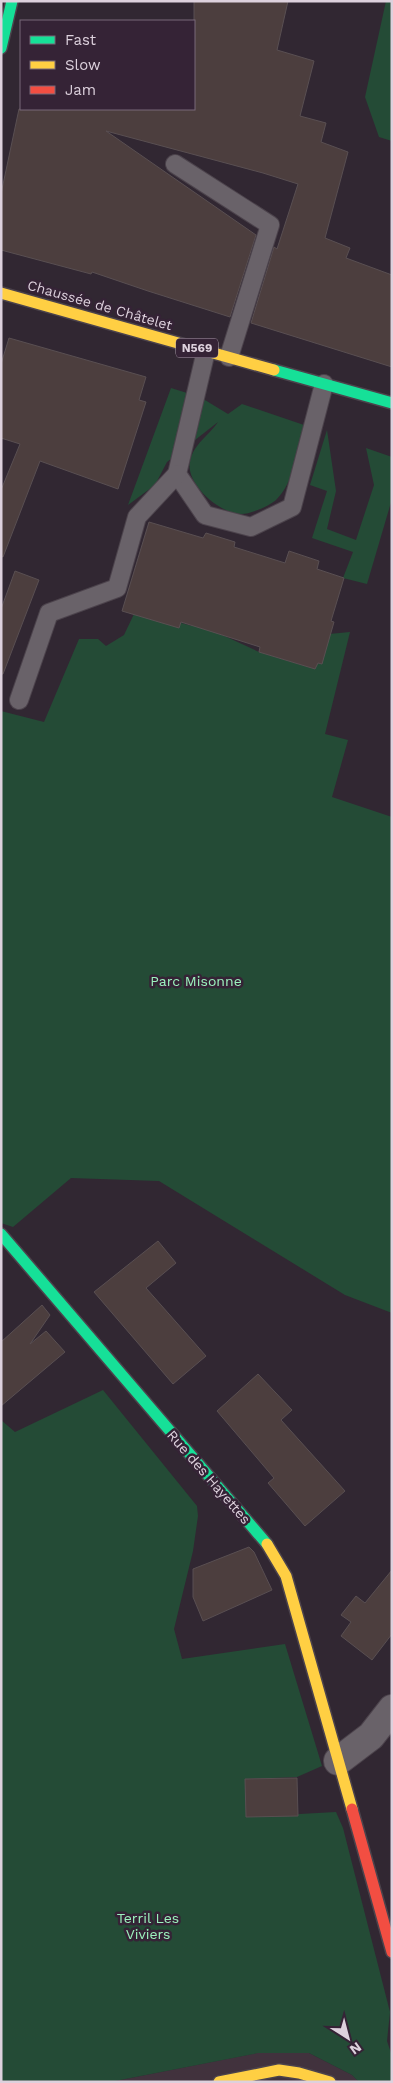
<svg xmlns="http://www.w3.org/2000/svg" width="393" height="2083" font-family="'Work Sans',sans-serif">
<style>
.medical{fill:#41323d}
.green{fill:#244b36}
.building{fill:#4c3e3e;stroke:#594f52}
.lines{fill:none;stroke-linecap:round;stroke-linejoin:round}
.lane-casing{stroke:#4c434c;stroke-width:20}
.street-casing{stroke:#4c434c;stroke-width:30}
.fast-casing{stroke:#4c434c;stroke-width:14}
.slow-casing{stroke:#4c434c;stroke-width:14}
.jam-casing{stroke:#4c434c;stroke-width:14}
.lane{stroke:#696269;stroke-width:18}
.street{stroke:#696269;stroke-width:28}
.fast{stroke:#16e098;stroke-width:11}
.slow{stroke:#ffcf43;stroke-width:11}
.jam{stroke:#f24e42;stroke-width:11}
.labels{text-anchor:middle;stroke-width:5;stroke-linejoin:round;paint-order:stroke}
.shield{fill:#352336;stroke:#ab9dab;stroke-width:1}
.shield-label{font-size:12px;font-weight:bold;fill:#ddd1dd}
.street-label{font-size:14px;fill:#ddd1dd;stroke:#352336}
.park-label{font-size:14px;fill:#9cf3be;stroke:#352336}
</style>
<rect width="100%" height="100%" fill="#312732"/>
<path class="medical" d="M 257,2053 L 309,2053 L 352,2075 L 359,2082 L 110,2082 Z"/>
<g class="green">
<path d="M 386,1 L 392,1 L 392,141 L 379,137 L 365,97 Z"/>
<path d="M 171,388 L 200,397 L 228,414 L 242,404 L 304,425 C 299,448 294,483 276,500 C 269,506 251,514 241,514 C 220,514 185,484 190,461 C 193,445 210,434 218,422 L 167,462 L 155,485 L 128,505 Z"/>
<path d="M 327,430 L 336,491 L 327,529 L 356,540 L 374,485 L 366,448 L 392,457 L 392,499 L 367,584 L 343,578 L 353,552 L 312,538 L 327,491 L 310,485 Z"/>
<path d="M 134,614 L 179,627 L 181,623 L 192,626 L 194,622 L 259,652 L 315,669 L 317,663 L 321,664 L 329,634 L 350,632 L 325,734 L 348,740 L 332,797 L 392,817 L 392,1313 L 345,1295 L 159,1181 L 71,1178 L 13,1227 L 1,1223 L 1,711 L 44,722 L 79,639 L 98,639 L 106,646 L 124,635 Z"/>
<path d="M 103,1390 L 197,1506 L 198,1516 L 193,1551 L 174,1629 L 182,1659 L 285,1644 L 322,1766 L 297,1777 L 245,1779 L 247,1817 L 336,1812 L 343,1828 L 390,2012 L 387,2041 L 392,2056 L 392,2082 L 359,2082 L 352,2075 L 309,2053 L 258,2053 L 110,2082 L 1,2082 L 1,1420 L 15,1432 Z"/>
</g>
<g class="building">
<path d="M 194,1 L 288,1 L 277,50 L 314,61 L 300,116 L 326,123 L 321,142 L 348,152 L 325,238 L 350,248 L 346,258 L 392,275 L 392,367 L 251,323 L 274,247 L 277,249 L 298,184 L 263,173 L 106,131 L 256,235 L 230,317 L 148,291 L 92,272 L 91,274 L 1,250 L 1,194 L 19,109 L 194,109 Z"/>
<path d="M 9,338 L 146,377 L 139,400 L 146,402 L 118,489 L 40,461 L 3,557 L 1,556 L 1,490 L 20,444 L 1,438 L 1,364 Z"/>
<path d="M 149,522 L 203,538 L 206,533 L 235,542 L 234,547 L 285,563 L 289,551 L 319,561 L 317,569 L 344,578 L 331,621 L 334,622 L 322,664 L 318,663 L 315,669 L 259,652 L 260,647 L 181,622 L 179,628 L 122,611 Z"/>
<path d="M 15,571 L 39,580 L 3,674 L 1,674 L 1,609 Z"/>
<path d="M 158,1241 L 176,1263 L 146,1288 L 206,1356 L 173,1384 L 94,1292 Z"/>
<path d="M 42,1305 L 50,1315 L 30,1344 L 46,1331 L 65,1352 L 1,1406 L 1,1342 Z"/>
<path d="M 258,1374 L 292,1410 L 281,1420 L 345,1491 L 305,1526 L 268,1483 L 274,1478 L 217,1411 Z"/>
<path d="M 249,1547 L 254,1552 L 272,1590 L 203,1621 L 193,1597 L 193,1569 Z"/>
<path d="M 392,1570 L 392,1634 L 372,1660 L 341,1636 L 351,1622 L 341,1615 L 356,1596 L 365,1603 Z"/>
<path d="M 297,1778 L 298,1816 L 246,1817 L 245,1779 Z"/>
</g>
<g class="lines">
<defs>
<g id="lane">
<path d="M 175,164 L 270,225 L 229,357"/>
<path d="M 206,351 L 177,474 L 205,515 L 251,527 L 292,507 L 324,384"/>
<path d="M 19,700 L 49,613 L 117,588 L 137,517 L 177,474"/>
</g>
<path id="street" d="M 338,1761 L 371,1736 L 392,1709"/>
<g id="fast">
<path d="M 1,48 L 12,1"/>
<path d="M 274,370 L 392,403"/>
<path d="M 1,1234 L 267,1544"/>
</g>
<g id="slow">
<path d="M 1,293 L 274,370"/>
<path d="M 267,1544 L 286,1576 L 352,1809"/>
<path d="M 219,2082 L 279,2070 L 299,2073 L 330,2082"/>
</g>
<path id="jam" d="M 352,1809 L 392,1952"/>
</defs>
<use href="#lane" class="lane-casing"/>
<use href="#street" class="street-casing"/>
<use href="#fast" class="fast-casing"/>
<use href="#slow" class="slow-casing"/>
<use href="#jam" class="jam-casing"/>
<use href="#lane" class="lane"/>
<use href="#street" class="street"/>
<use href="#fast" class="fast"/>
<use href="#slow" class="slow"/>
<use href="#jam" class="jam"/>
</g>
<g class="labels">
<rect class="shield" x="176" y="338.5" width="42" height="19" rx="4"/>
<g class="shield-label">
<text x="197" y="352">N569</text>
</g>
<g class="street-label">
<text transform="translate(100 305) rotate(16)" y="5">Chaussée de Châtelet</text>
<text transform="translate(209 1477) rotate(49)" y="5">Rue des Hayettes</text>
</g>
<g class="park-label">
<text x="196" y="986">Parc Misonne</text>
<text x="148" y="1923">Terril Les<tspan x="148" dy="16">Viviers</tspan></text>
</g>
</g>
<rect width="393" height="2083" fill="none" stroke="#ddd1dd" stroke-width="5"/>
<rect x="20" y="20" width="175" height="90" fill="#352336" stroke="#786979"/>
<rect x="30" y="36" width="25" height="8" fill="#16e098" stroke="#786979"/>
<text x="65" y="45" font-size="15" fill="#ddd1dd">Fast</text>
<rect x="30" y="61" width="25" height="8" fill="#ffcf43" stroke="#786979"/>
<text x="65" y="70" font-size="15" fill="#ddd1dd">Slow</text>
<rect x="30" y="86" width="25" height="8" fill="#f24e42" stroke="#786979"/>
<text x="65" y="95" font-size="15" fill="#ddd1dd">Jam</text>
<g transform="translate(348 2038) rotate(144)" stroke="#352336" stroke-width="4" paint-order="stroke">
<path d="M0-4L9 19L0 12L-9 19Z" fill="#ddd1dd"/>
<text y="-8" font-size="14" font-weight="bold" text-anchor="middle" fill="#ddd1dd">N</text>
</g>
</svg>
